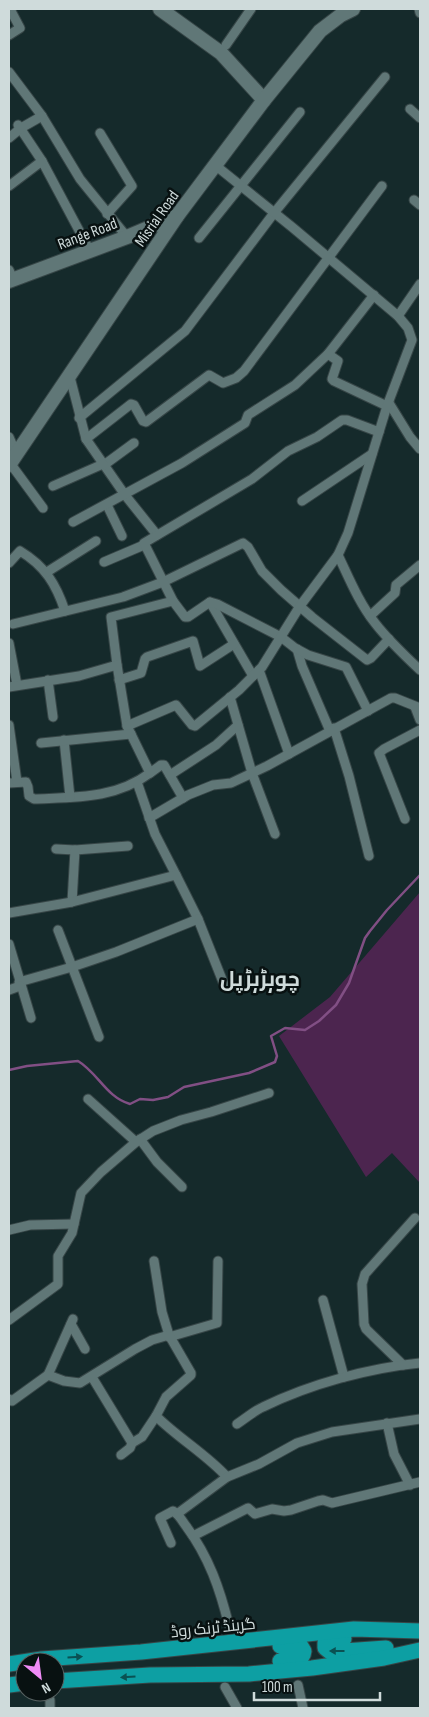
<svg xmlns="http://www.w3.org/2000/svg" width="429" height="1717" font-family="'Sofia Sans Condensed',Cairo,sans-serif">
<style>
.green{fill:#4c254f}
.lines{fill:none;stroke-linecap:round;stroke-linejoin:round}
.stream{stroke:#814f84;stroke-width:2.5}
.street-casing{stroke:#374647;stroke-width:11}
.secondary-casing{stroke:#374647;stroke-width:16}
.highway-casing{stroke:#374647;stroke-width:17}
.street{stroke:#607777;stroke-width:9}
.secondary{stroke:#607777;stroke-width:14}
.highway{stroke:#0d9fa3;stroke-width:15}
.oneway{fill:#0a5153}
.labels{text-anchor:middle;stroke-width:5;stroke-linejoin:round;paint-order:stroke}
.street-label{font-size:16px;fill:#cfdbdb;stroke:#081111}
.district-label{font-size:21px;font-weight:bold;fill:#cfdbdb;stroke:#081111}
</style>
<rect width="100%" height="100%" fill="#152a2b"/>
<path class="green" d="M 420,892 L 420,1183 L 392,1153 L 366,1177 L 279,1036 L 330,997 Z"/>
<g class="lines">
<path class="stream" d="M 9,1070 L 27,1066 L 78,1061 C 98,1073 106,1097 130,1104 L 140,1099 L 153,1100 L 168,1097 L 184,1087 L 249,1073 L 275,1062 L 277,1056 L 271,1036 L 285,1028 L 305,1030 L 319,1021 L 336,1005 L 349,983 L 365,938 L 370,931 L 387,910 L 420,875"/>
<defs>
<g id="street">
<path d="M 419,9 L 420,13"/>
<path d="M 9,35 L 20,28 L 10,9"/>
<path d="M 226,45 L 251,9"/>
<path d="M 9,72 L 42,116 L 80,179 L 127,237"/>
<path d="M 410,109 L 420,118"/>
<path d="M 18,125 L 42,161 L 90,251"/>
<path d="M 100,133 L 132,186 L 107,214"/>
<path d="M 9,138 L 21,128 L 42,116"/>
<path d="M 9,186 L 42,161"/>
<path d="M 414,200 L 420,205"/>
<path d="M 199,238 L 300,112"/>
<path d="M 9,270 L 13,279"/>
<path d="M 398,316 L 420,284"/>
<path d="M 328,354 L 338,361 L 332,379 L 334,381 L 387,406"/>
<path d="M 70,377 L 86,439 L 125,495 L 157,535"/>
<path d="M 389,403 L 410,437 L 420,449"/>
<path d="M 79,418 L 185,331 L 274,213 L 385,77"/>
<path d="M 9,437 L 16,453"/>
<path d="M 86,439 L 131,404 L 134,405 L 143,421 L 146,422 L 209,375 L 223,383 L 236,378 L 244,371 L 382,186"/>
<path d="M 10,463 L 43,508"/>
<path d="M 104,465 L 134,443"/>
<path d="M 53,486 L 103,464"/>
<path d="M 302,501 L 372,454"/>
<path d="M 107,505 L 122,536"/>
<path d="M 73,522 L 182,463 L 245,423 L 248,415 L 295,385 L 328,354 L 374,295"/>
<path d="M 338,555 C 349,578 359,603 375,623 C 388,640 404,655 420,670"/>
<path d="M 104,562 L 144,545"/>
<path d="M 9,563 L 20,551 C 45,566 56,584 65,611"/>
<path d="M 47,572 L 96,541"/>
<path d="M 210,602 L 253,676"/>
<path d="M 370,616 L 395,593 L 396,585 L 420,565"/>
<path d="M 13,624 L 123,597 L 163,582 L 243,543 L 248,547 L 262,571 L 281,590 L 312,617 L 367,660 L 371,658 L 389,639"/>
<path d="M 9,643 L 17,685"/>
<path d="M 297,649 L 302,666 L 330,731"/>
<path d="M 117,665 L 111,617 L 173,601"/>
<path d="M 259,670 L 289,754"/>
<path d="M 48,680 L 53,717"/>
<path d="M 119,680 L 141,673 L 145,659 L 147,657 L 193,641 L 200,666 L 234,644"/>
<path d="M 9,687 L 79,676 L 117,665 L 127,726 L 150,773 C 115,799 76,797 34,799 L 29,796 L 28,787 L 26,782 L 9,783"/>
<path d="M 230,697 L 252,773 L 275,834"/>
<path d="M 415,707 L 420,720"/>
<path d="M 368,711 L 346,667 L 308,655 L 295,648 L 281,637 L 217,604 L 210,602 L 188,617 L 185,617 L 173,601 L 144,543 L 252,479 L 288,451 L 317,437 L 342,420 L 347,420 L 379,432"/>
<path d="M 9,725 L 17,782"/>
<path d="M 127,726 L 176,705 L 192,725 L 195,726 L 239,690 L 262,667 L 300,606 L 338,555 L 348,533 L 387,406 L 412,340 L 408,328 L 398,316 L 292,227 L 215,165"/>
<path d="M 334,728 L 349,776 L 369,856"/>
<path d="M 64,740 L 70,797"/>
<path d="M 41,743 L 131,734"/>
<path d="M 150,773 L 161,765 L 164,765 L 183,798"/>
<path d="M 170,775 L 216,745 L 238,725"/>
<path d="M 137,782 L 155,834 L 176,875"/>
<path d="M 149,818 L 188,795 L 213,785 L 231,783 L 267,766 L 391,698 L 395,698 L 420,708"/>
<path d="M 405,819 L 379,753 L 384,749 L 420,730"/>
<path d="M 56,849 L 75,850 L 128,846"/>
<path d="M 72,902 L 75,850"/>
<path d="M 9,913 L 72,902 L 176,875 L 198,919 L 225,987"/>
<path d="M 58,930 L 99,1037"/>
<path d="M 9,944 L 31,1018"/>
<path d="M 19,982 L 72,967 L 116,952 L 198,919"/>
<path d="M 9,990 L 20,986"/>
<path d="M 88,1099 L 136,1142"/>
<path d="M 140,1139 L 157,1162 L 182,1187"/>
<path d="M 9,1230 L 30,1225 L 74,1224"/>
<path d="M 154,1261 L 162,1312 L 169,1335"/>
<path d="M 323,1300 L 344,1377"/>
<path d="M 9,1320 L 58,1284 L 58,1256 L 72,1233 L 81,1193 L 101,1172 L 136,1142 L 153,1131 L 181,1120 L 211,1112 L 269,1093"/>
<path d="M 71,1324 L 85,1349"/>
<path d="M 169,1337 L 217,1323 L 218,1261"/>
<path d="M 403,1365 L 366,1329 L 364,1324 L 362,1284 L 365,1274 L 415,1218"/>
<path d="M 48,1375 L 73,1319"/>
<path d="M 92,1377 L 132,1443"/>
<path d="M 9,1399 L 12,1401 L 48,1375 L 64,1381 L 80,1383 L 135,1349 L 152,1340 L 169,1335 L 191,1373 L 191,1375 L 166,1397 L 156,1416 C 178,1438 206,1454 227,1477"/>
<path d="M 387,1423 L 394,1454 L 410,1485"/>
<path d="M 237,1424 C 246,1418 254,1411 263,1407 C 310,1384 369,1368 420,1363"/>
<path d="M 121,1455 L 130,1448 L 132,1443 L 142,1437 L 156,1416"/>
<path d="M 177,1514 L 227,1477 L 259,1464 L 297,1443 L 332,1432 L 420,1419"/>
<path d="M 193,1536 L 248,1508 L 255,1514 L 272,1509 L 284,1511 L 291,1510 L 318,1501 L 323,1500 L 332,1503 L 420,1482"/>
<path d="M 171,1543 L 160,1518 L 173,1511 C 179,1514 182,1521 186,1526 C 209,1557 220,1589 229,1626"/>
<path d="M 298,1685 L 303,1708"/>
<path d="M 225,1687 L 237,1708"/>
<path d="M 50,1700 L 50,1708"/>
</g>
<g id="secondary">
<path d="M 160,9 L 221,53 L 264,100"/>
<path d="M 9,281 L 127,237 L 177,216"/>
<path d="M 9,465 L 177,216 L 264,100 L 320,31 L 341,15 L 353,9"/>
</g>
<g id="highway">
<path d="M 344,1639 L 330,1640 L 325,1643 L 325,1648 L 330,1652 L 386,1648"/>
<path d="M 280,1646 L 301,1646 L 304,1651 C 303,1662 290,1660 280,1661"/>
<path d="M 9,1664 L 42,1659 L 141,1652 L 354,1629 L 420,1631"/>
<path d="M 55,1681 L 150,1675 L 249,1674 L 312,1668 L 384,1658 L 420,1650"/>
<path d="M 9,1685 L 25,1683"/>
</g>
</defs>
<use href="#street" class="street-casing"/>
<use href="#secondary" class="secondary-casing"/>
<use href="#highway" class="highway-casing"/>
<use href="#street" class="street"/>
<use href="#secondary" class="secondary"/>
<use href="#highway" class="highway"/>
</g>
<defs><path id="oneway-solid" d="M-6-.8H1V-3.2L6.5 0L1 3.2V.8H-6Z" transform="scale(1.25)"/></defs>
<g class="oneway">
<use href="#oneway-solid" transform="translate(337 1651) rotate(180)"/>
<use href="#oneway-solid" transform="translate(75 1657) rotate(-4)"/>
<use href="#oneway-solid" transform="translate(128 1677) rotate(177)"/>
</g>
<g class="labels">
<g class="street-label">
<text transform="translate(156 218) rotate(-55)" y="6">Misrial Road</text>
<text transform="translate(87 233) rotate(-21)" y="6">Range Road</text>
<text transform="translate(213 1627) rotate(-6)" y="6">گرینڈ ٹرنک روڈ</text>
</g>
<g class="district-label">
<text x="260" y="986">چوہڑہڑپل</text>
</g>
</g>
<rect width="429" height="1717" fill="none" stroke="#cfdbdb" stroke-width="20"/>
<g transform="translate(40 1677) rotate(151)"><circle r="24" fill="#081111" stroke="#586262"/>
<path d="M0-4L9 19L0 12L-9 19Z" fill="#ef8bf6"/>
<text y="-8" font-size="14" font-weight="bold" text-anchor="middle" fill="#cfdbdb">N</text>
</g>
<path d="M254 1692v8h126v-8" fill="none" stroke="#cfdbdb" stroke-width="2.5"/>
<text x="262" y="1692" font-size="15" fill="#cfdbdb" stroke="#081111" stroke-width="4" paint-order="stroke">100 m</text>
</svg>
